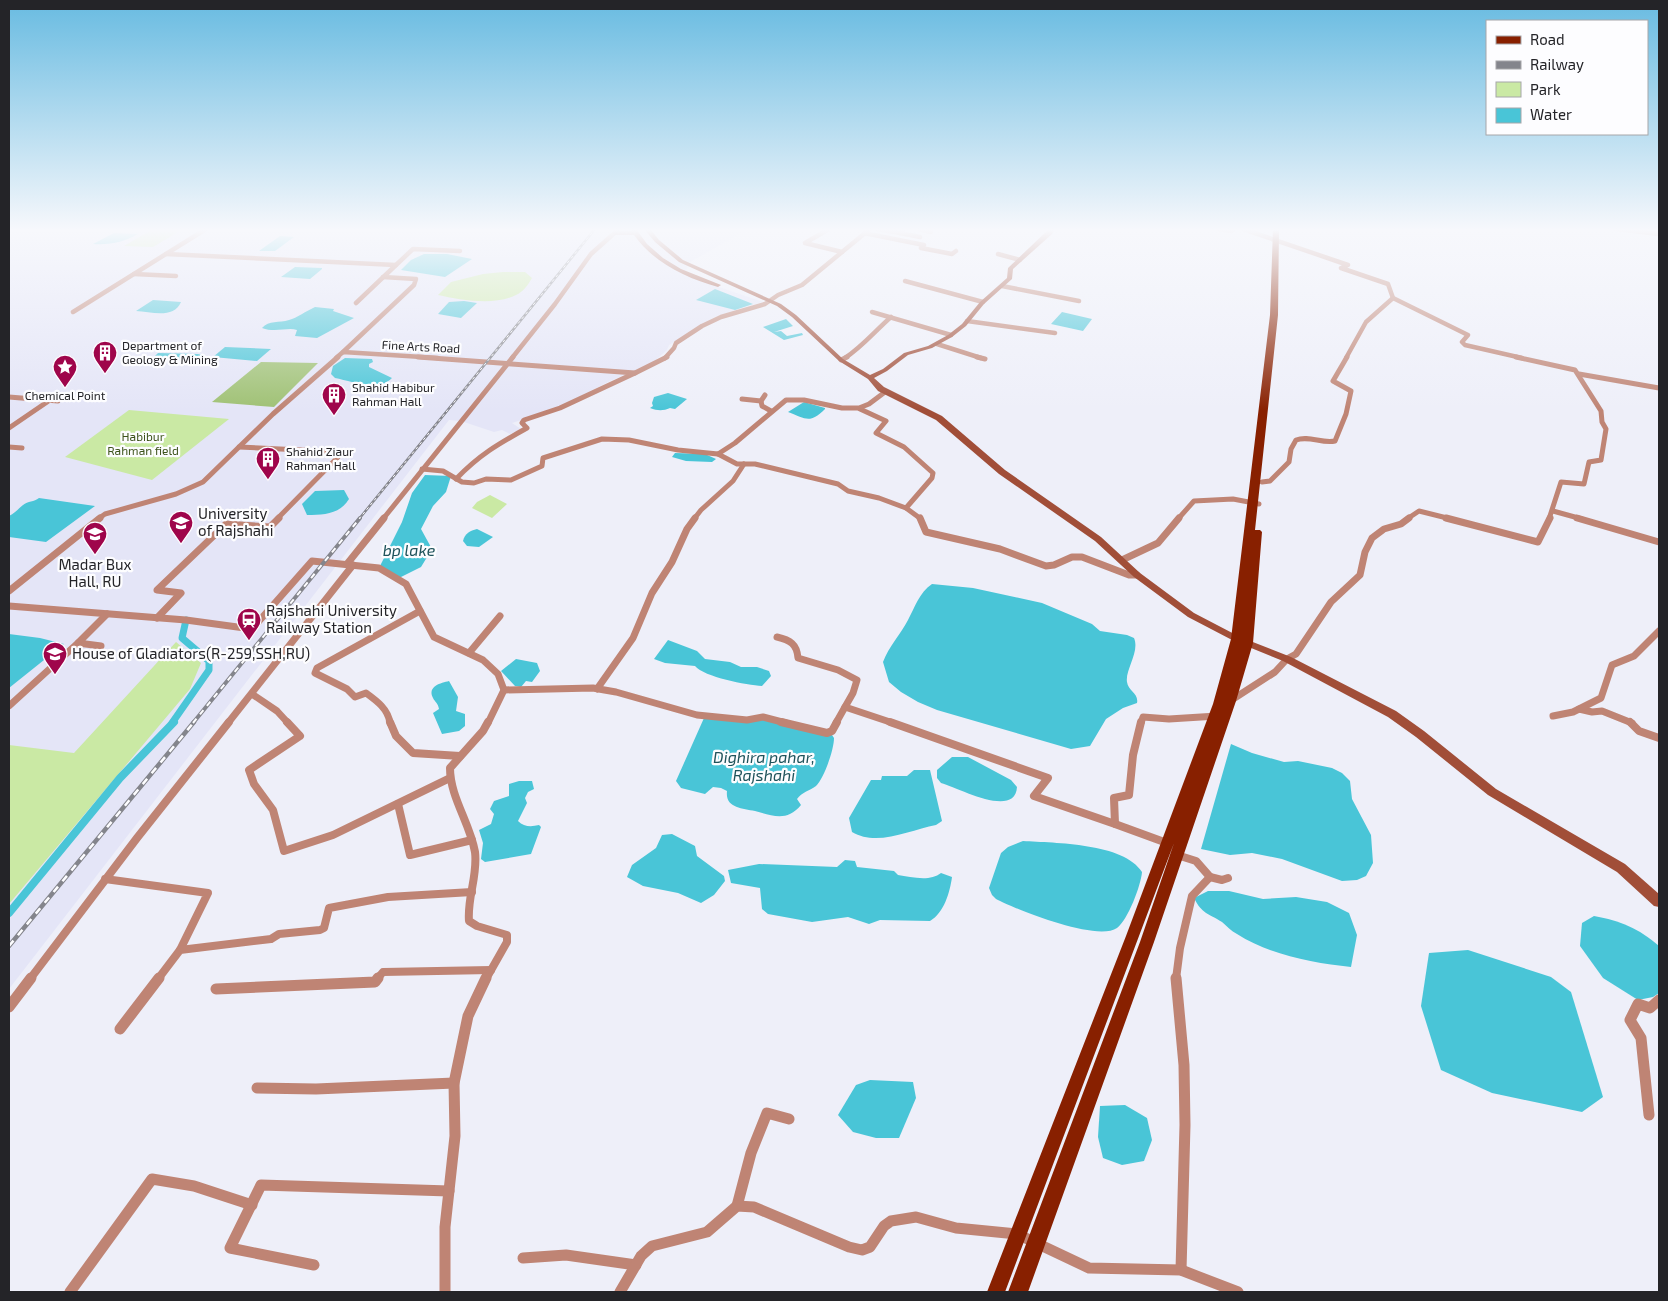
<svg xmlns="http://www.w3.org/2000/svg" width="1668" height="1301" font-family="'Exo 2',sans-serif">
<style>
.built{fill:#e4e5f7}
.green{fill:#cae9a4}
.forest{fill:#9fc174}
.water{fill:#49c5d7}
.lines{fill:none;stroke-linecap:round;stroke-linejoin:round}
.canal-far1{stroke:#49c5d7;stroke-width:7}
.canal{stroke:#49c5d7;stroke-width:8}
.street-far4{stroke:#bf8474;stroke-width:4.5}
.street-far3{stroke:#bf8474;stroke-width:5}
.street-far2{stroke:#bf8474;stroke-width:7}
.street-far1{stroke:#bf8474;stroke-width:8}
.street{stroke:#bf8474;stroke-width:11}
.secondary{fill:#a14e38;fill-rule:evenodd}
.primary{fill:#882000;fill-rule:evenodd}
.rail-far2-casing{stroke:#84858c;stroke-width:2.5}
.rail-far1-casing{stroke:#84858c;stroke-width:4}
.rail-casing{stroke:#84858c;stroke-width:4.5}
.rail-far2{stroke:#fdfdff;stroke-width:1;stroke-dasharray:3;stroke-linecap:butt}
.rail-far1{stroke:#fdfdff;stroke-width:2;stroke-dasharray:5.5;stroke-linecap:butt}
.rail{stroke:#fdfdff;stroke-width:2.5;stroke-dasharray:7;stroke-linecap:butt}
.labels{text-anchor:middle;stroke-width:4.5;stroke-linejoin:round;paint-order:stroke}
.far-poi-label{font-size:12px;fill:#242428;stroke:#fdfdff;text-anchor:start}
.far-street-label{font-size:12px;fill:#242428;stroke:#fdfdff}
.far-park-label{font-size:12px;fill:#3d531c;stroke:#fdfdff}
.poi-label{font-size:15px;fill:#242428;stroke:#fdfdff;text-anchor:start}
.water-label{font-size:16px;font-style:italic;fill:#1f535b;stroke:#fdfdff}
</style>
<rect width="100%" height="100%" fill="#eeeff9"/>
<path class="built" d="M 9,229 L 749,229 L 690,262 L 684,275 L 763,302 L 717,316 L 703,323 L 669,345 L 667,350 L 651,364 L 608,382 L 556,409 L 512,423 L 521,429 L 510,434 L 502,430 L 494,432 L 461,421 L 449,420 L 9,989 Z"/>
<g class="green">
<path d="M 153,229 L 183,229 L 153,247 L 124,246 Z"/>
<path d="M 503,272 L 525,272 L 532,278 C 528,285 523,292 516,295 C 495,306 460,300 438,295 L 451,282 L 483,274 Z"/>
<path d="M 129,410 L 229,419 L 152,480 L 65,457 Z"/>
<path d="M 490,495 L 507,504 L 492,518 L 472,508 L 477,502 Z"/>
<path d="M 176,642 L 201,663 L 190,689 L 9,904 L 9,745 L 74,753 Z"/>
</g>
<path class="forest" d="M 261,362 L 318,363 L 274,407 L 212,402 Z"/>
<g class="water">
<path d="M 114,233 L 138,234 C 124,242 111,245 93,244 Z"/>
<path d="M 280,236 L 294,237 L 275,251 L 259,251 Z"/>
<path d="M 424,254 L 447,254 L 472,259 L 445,277 L 401,270 L 411,260 Z"/>
<path d="M 295,267 L 322,268 L 322,269 L 310,279 L 281,277 Z"/>
<path d="M 715,289 L 753,304 L 735,310 L 696,300 Z"/>
<path d="M 153,300 L 181,302 C 174,319 152,312 136,311 Z"/>
<path d="M 464,301 L 477,303 L 461,318 L 438,314 L 449,302 Z"/>
<path d="M 315,307 L 334,309 L 333,311 L 354,318 L 317,338 L 295,336 L 297,330 C 288,327 275,333 262,328 C 269,320 279,323 289,320 C 297,318 306,311 315,307 Z"/>
<path d="M 1062,312 L 1092,319 L 1083,331 L 1051,324 Z"/>
<path d="M 786,319 L 793,326 L 774,332 L 781,331 L 787,336 L 802,333 L 803,335 L 784,340 L 763,327 Z"/>
<path d="M 225,347 L 271,349 L 257,361 L 213,357 Z"/>
<path d="M 158,353 L 198,354 L 202,355 L 193,362 L 154,357 Z"/>
<path d="M 345,358 L 372,359 L 373,362 L 369,364 L 369,367 L 392,378 C 379,392 351,381 335,378 L 331,374 L 333,366 Z"/>
<path d="M 668,393 L 687,399 L 675,409 L 670,408 C 663,411 658,411 650,408 L 653,406 L 652,403 L 654,397 Z"/>
<path d="M 804,402 L 825,408 L 825,409 C 810,424 806,419 788,412 Z"/>
<path d="M 675,453 L 705,454 L 716,459 L 712,462 L 686,461 L 672,457 Z"/>
<path d="M 425,475 L 451,476 L 446,492 L 433,506 L 421,529 L 432,549 L 421,567 L 397,579 L 379,568 L 402,522 L 412,493 Z"/>
<path d="M 344,490 L 349,499 C 340,514 324,515 307,515 L 302,504 L 315,491 Z"/>
<path d="M 39,498 L 95,506 L 46,542 L 9,537 L 9,516 C 15,513 18,509 23,505 C 28,501 34,502 39,498 Z"/>
<path d="M 477,529 L 493,537 L 479,547 L 467,546 L 463,541 C 465,533 470,531 477,529 Z"/>
<path d="M 932,584 L 973,588 L 1042,603 L 1092,624 L 1100,631 L 1127,635 L 1134,638 C 1140,652 1125,670 1127,682 C 1128,691 1139,693 1137,703 L 1123,708 L 1106,719 L 1090,746 L 1071,749 L 937,710 L 918,702 L 901,692 L 889,682 L 883,662 C 889,646 900,635 908,620 C 915,607 919,593 932,584 Z"/>
<path d="M 9,634 L 40,638 L 64,644 L 9,688 Z"/>
<path d="M 668,640 L 697,651 L 705,659 L 730,662 L 741,667 L 757,667 L 769,671 L 771,676 L 762,686 C 747,685 704,677 695,666 L 665,663 L 654,659 Z"/>
<path d="M 516,659 L 537,663 L 540,671 L 532,682 L 526,681 L 521,687 L 515,686 L 501,671 Z"/>
<path d="M 449,681 L 458,697 L 456,711 L 465,714 L 465,726 L 459,731 L 442,734 L 433,713 L 439,709 C 438,703 435,702 433,698 C 427,686 441,683 449,681 Z"/>
<path d="M 704,718 L 764,720 L 832,735 L 834,738 C 834,750 824,778 816,786 C 809,791 802,792 797,799 L 801,805 C 787,822 773,816 755,811 C 742,808 725,808 727,791 L 721,788 L 713,787 L 705,794 L 681,788 L 676,781 Z"/>
<path d="M 1231,744 L 1252,753 L 1284,762 L 1298,761 L 1332,768 L 1342,773 L 1350,781 L 1352,799 L 1371,835 L 1373,863 L 1366,876 L 1357,880 L 1342,881 L 1282,859 L 1252,853 L 1230,855 L 1201,849 Z"/>
<path d="M 952,757 L 968,757 L 1011,780 L 1017,787 C 1015,819 959,788 941,783 L 937,778 L 937,770 Z"/>
<path d="M 914,770 L 930,770 L 942,821 L 936,825 C 910,830 877,847 852,832 L 849,818 L 871,780 L 881,780 L 882,776 L 907,776 Z"/>
<path d="M 519,781 L 532,781 L 534,789 L 528,792 L 525,798 L 527,803 L 518,821 C 524,827 531,827 539,825 L 541,827 L 531,854 L 485,862 L 481,859 L 483,843 L 479,830 L 491,824 L 494,814 L 490,809 L 494,801 L 509,796 L 509,784 Z"/>
<path d="M 672,834 L 695,846 L 697,856 L 724,876 L 725,881 L 714,895 L 701,903 L 678,893 L 643,886 L 627,877 L 632,865 L 656,848 L 662,835 Z"/>
<path d="M 1023,841 C 1055,843 1124,843 1142,872 C 1141,885 1128,920 1117,928 C 1097,942 1017,910 996,899 L 992,895 L 989,888 L 1001,853 L 1008,847 Z"/>
<path d="M 845,860 L 855,861 L 857,867 L 894,871 L 898,875 C 911,877 930,882 941,873 L 952,877 C 950,892 944,913 930,921 L 880,920 L 869,924 L 848,917 L 812,922 L 768,914 L 762,909 L 760,888 L 731,883 L 728,870 L 759,864 L 837,867 Z"/>
<path d="M 1208,891 L 1229,891 L 1263,899 L 1296,897 L 1327,902 L 1349,913 L 1357,935 L 1351,967 C 1313,963 1270,955 1237,934 C 1231,931 1227,926 1222,922 C 1208,913 1202,914 1194,898 Z"/>
<path d="M 1594,916 C 1621,921 1638,928 1659,946 L 1659,993 L 1653,997 L 1638,1000 L 1603,978 L 1580,946 L 1582,923 Z"/>
<path d="M 1468,950 L 1551,977 L 1571,992 L 1603,1097 L 1582,1112 L 1492,1093 L 1441,1070 L 1421,1006 L 1429,953 Z"/>
<path d="M 870,1080 L 913,1082 L 916,1098 L 899,1138 L 876,1138 L 853,1132 L 838,1115 L 856,1085 Z"/>
<path d="M 1125,1105 L 1147,1118 L 1152,1140 L 1144,1161 L 1122,1165 L 1103,1158 L 1098,1137 L 1100,1106 Z"/>
</g>
<g class="lines">
<path class="canal-far1" d="M 172,723 L 209,670 L 209,661 L 182,638 L 186,620"/>
<path class="canal" d="M 9,913 L 120,778 L 174,722"/>
<g class="street-far4">
<path d="M 829,229 L 805,243 L 842,252"/>
<path d="M 877,229 L 900,233 L 904,229"/>
<path d="M 919,229 L 931,232"/>
<path d="M 1218,229 L 1231,231 L 1235,229"/>
<path d="M 1243,229 L 1348,265 L 1341,268 L 1388,284 L 1393,298 L 1468,335 L 1462,342 L 1465,345 L 1522,358"/>
<path d="M 1616,229 L 1659,234"/>
<path d="M 864,233 L 924,245 L 921,248 L 952,254 L 956,251"/>
<path d="M 900,233 L 920,237"/>
<path d="M 166,254 L 396,265 L 356,303"/>
<path d="M 998,254 L 1020,260"/>
<path d="M 396,265 L 413,249 L 460,251"/>
<path d="M 134,274 L 176,276"/>
<path d="M 905,281 L 983,302"/>
<path d="M 1002,286 L 1079,301"/>
<path d="M 73,312 L 206,229"/>
<path d="M 872,312 L 951,335"/>
<path d="M 967,321 L 1055,333"/>
<path d="M 937,344 L 981,358"/>
<path d="M 343,352 L 414,285 L 416,279 L 383,277"/>
<path d="M 336,358 L 343,352 L 438,358"/>
<path d="M 512,358 L 555,304 L 591,254 L 619,229"/>
<path d="M 665,358 L 674,348 L 676,343 L 702,326 L 721,317 L 765,304 L 778,295 L 802,285 L 870,229"/>
<path d="M 845,358 C 862,347 875,331 891,317"/>
<path d="M 1346,358 L 1366,322 L 1393,298"/>
</g>
<g class="street-far3">
<path d="M 418,357 L 635,373 L 667,357"/>
<path d="M 977,357 L 985,359"/>
<path d="M 1516,357 L 1575,370 L 1601,411 L 1602,422 L 1606,429 L 1601,460 L 1589,462 L 1584,484 L 1561,482 L 1549,519"/>
<path d="M 841,360 L 847,357"/>
<path d="M 1579,374 L 1659,388"/>
<path d="M 765,395 L 761,401 L 762,406 L 771,411"/>
<path d="M 9,397 L 58,401"/>
<path d="M 742,399 L 761,401"/>
<path d="M 9,428 L 50,400"/>
<path d="M 9,447 L 22,448"/>
<path d="M 239,447 L 343,452 L 277,519"/>
<path d="M 718,454 L 737,464 L 755,464 L 838,484 L 848,491 L 879,498 L 906,508 L 932,478 L 933,473 L 904,447 L 876,433 L 886,421 L 860,409"/>
<path d="M 422,469 L 443,471 L 462,482 L 474,483 L 486,479 L 511,480 L 542,466 L 543,458 L 602,439 L 629,440 L 678,450 L 718,454 L 735,443 L 786,400 L 804,400 L 842,408 L 859,408 L 869,404 L 885,392"/>
<path d="M 456,479 C 479,455 498,444 527,428 L 522,423 L 524,420 L 560,408 L 635,373"/>
<path d="M 1262,482 L 1270,481 L 1289,462 L 1291,449 L 1296,440 C 1309,435 1322,444 1335,441 L 1346,414 L 1351,391 L 1333,381 L 1347,357"/>
<path d="M 906,508 L 921,519"/>
<path d="M 1553,511 L 1582,519"/>
<path d="M 98,519 L 105,514 L 176,494 L 203,482 L 273,414 L 338,357"/>
<path d="M 383,519 L 513,357"/>
<path d="M 694,519 L 701,510 L 733,481 L 744,464"/>
<path d="M 1178,519 L 1194,501 L 1233,499 L 1259,504"/>
<path d="M 1407,519 L 1419,511 L 1451,519"/>
</g>
<g class="street-far2">
<path d="M 920,518 L 926,532 L 1000,549 L 1046,566 L 1054,565 L 1072,557 L 1082,557 L 1129,575 L 1137,575"/>
<path d="M 1446,518 L 1538,542 L 1550,518"/>
<path d="M 1577,518 L 1659,542"/>
<path d="M 1122,560 L 1158,543 L 1179,518"/>
<path d="M 347,564 L 384,518"/>
<path d="M 9,591 L 100,518"/>
<path d="M 9,606 L 186,620 L 252,629 L 312,561 L 379,568 L 406,584 L 434,637 L 483,660 L 498,674 L 504,690 L 488,723"/>
<path d="M 157,618 L 181,593 L 157,590 L 226,524 L 270,527 L 279,518"/>
<path d="M 777,637 C 790,640 797,644 798,658 L 838,670 L 857,680 L 853,693 L 845,707"/>
<path d="M 101,646 L 78,643 L 107,614"/>
<path d="M 469,653 L 500,616"/>
<path d="M 597,689 L 633,638 L 652,593 L 672,562 L 687,529 L 695,518"/>
<path d="M 504,690 L 593,688 L 616,692 L 697,715 L 747,720 L 763,717 L 786,723"/>
<path d="M 252,694 L 277,711 L 288,723"/>
<path d="M 1230,701 L 1275,672 L 1287,659 L 1296,654 L 1331,602 L 1360,575 L 1365,552 L 1372,538 L 1384,529 L 1401,524 L 1409,518"/>
<path d="M 9,706 L 78,643"/>
<path d="M 1579,709 L 1592,712 L 1602,711 L 1632,723"/>
<path d="M 1553,716 L 1573,712 L 1601,698 L 1612,665 L 1634,656 L 1659,631"/>
<path d="M 228,723 L 353,565"/>
<path d="M 390,723 C 388,709 377,701 366,693 L 355,697 L 347,689 L 315,673 L 317,668 L 420,611"/>
<path d="M 836,723 L 845,707 L 893,723"/>
<path d="M 1141,723 L 1143,717 L 1169,719 L 1217,716"/>
</g>
<g class="street-far1">
<path d="M 287,722 L 300,736 L 249,770 L 254,784 L 273,810 L 284,851 L 333,835 L 450,778"/>
<path d="M 390,722 L 396,736 L 413,753 L 460,756"/>
<path d="M 781,722 L 827,733 L 832,731 L 837,722"/>
<path d="M 890,722 L 1048,778 L 1034,796 L 1115,824"/>
<path d="M 1141,722 L 1133,755 L 1129,795 L 1114,798 L 1115,824 L 1167,843"/>
<path d="M 1630,722 L 1639,731 L 1659,738"/>
<path d="M 398,804 L 410,855 L 472,840"/>
<path d="M 1210,877 L 1222,880 L 1228,878"/>
<path d="M 105,879 L 208,893 L 180,950"/>
<path d="M 30,979 L 137,838 L 229,722"/>
<path d="M 158,979 L 180,950 L 271,939 L 279,934 L 320,930 L 324,928 L 329,908 L 388,897 L 472,892"/>
<path d="M 377,979 L 383,972 L 491,970"/>
<path d="M 486,979 L 507,942 L 507,935 L 477,926 L 469,921 C 467,897 478,876 475,852 C 470,823 450,797 450,768 L 483,731 L 488,722"/>
<path d="M 1176,979 L 1180,948 L 1192,896 L 1210,877 L 1196,861 L 1177,855"/>
</g>
<g class="street">
<path d="M 1176,978 L 1184,1065 L 1185,1125 L 1181,1270"/>
<path d="M 216,989 L 375,982 L 378,978"/>
<path d="M 9,1007 L 31,978"/>
<path d="M 120,1029 L 159,978"/>
<path d="M 257,1088 L 316,1089 L 454,1083"/>
<path d="M 1649,1115 L 1641,1038 L 1630,1020 L 1638,1004 L 1650,1008 L 1659,1000"/>
<path d="M 737,1206 L 751,1153 L 767,1113 L 789,1119"/>
<path d="M 523,1258 L 566,1255 L 636,1265"/>
<path d="M 314,1265 L 230,1248 L 261,1185 L 449,1191"/>
<path d="M 70,1292 L 152,1179 L 194,1186 L 252,1205"/>
<path d="M 445,1292 L 445,1227 L 455,1136 L 454,1083 L 468,1016 L 486,978"/>
<path d="M 620,1292 L 641,1256 L 652,1246 L 707,1232 L 737,1206 L 754,1207 L 849,1247 L 862,1250 L 870,1247 L 884,1226 L 891,1221 L 916,1217 L 956,1228 L 1017,1234 L 1089,1268 L 1181,1270 L 1238,1292"/>
</g>
<g class="secondary">
<path d="M 630,229 L 636,229 L 647,244 L 663,258 L 681,269 L 721,285 L 718,287 C 686,278 654,263 634,235 L 615,235 L 612,233 L 615,231 L 632,231 Z"/>
<path d="M 644,229 L 650,229 L 659,240 L 683,260 L 781,304 L 796,315 L 843,359 L 870,375 L 883,369 L 904,353 L 928,346 L 948,335 L 962,324 L 980,302 L 1007,278 L 1008,268 L 1049,229 L 1055,229 L 1052,234 L 1013,269 L 1012,279 L 984,304 L 966,326 L 952,337 L 932,348 L 908,355 L 887,371 L 874,378 L 884,387 L 942,416 L 1005,470 L 1101,537 L 1140,573 L 1194,613 L 1240,637 L 1291,657 L 1396,711 L 1424,731 L 1496,789 L 1625,864 L 1659,894 L 1659,907 L 1654,906 L 1617,872 L 1488,795 L 1416,737 L 1388,717 L 1283,661 L 1234,641 L 1188,617 L 1134,577 L 1095,541 L 999,474 L 936,420 L 878,391 L 868,379 L 839,361 L 792,317 L 777,306 L 679,262 L 655,242 Z"/>
</g>
<path class="primary" d="M 1273,229 L 1279,229 L 1278,315 L 1255,530 L 1260,530 L 1262,532 L 1253,643 L 1236,701 L 1154,942 L 1028,1292 L 1008,1292 L 1140,942 L 1174,843 L 1005,1292 L 987,1292 L 1126,936 L 1213,704 L 1231,639 L 1270,315 Z"/>
<defs>
<path id="rail-far2" d="M 359,519 L 595,229"/>
<path id="rail-far1" d="M 193,723 L 360,518"/>
<path id="rail" d="M 9,946 L 194,722"/>
</defs>
<use href="#rail-far2" class="rail-far2-casing"/>
<use href="#rail-far1" class="rail-far1-casing"/>
<use href="#rail" class="rail-casing"/>
<use href="#rail-far2" class="rail-far2"/>
<use href="#rail-far1" class="rail-far1"/>
<use href="#rail" class="rail"/>
</g>
<linearGradient id="sky" x2="0" y2="1"><stop stop-color="#68bbe1"/><stop offset="0.56" stop-color="#f7f8fc"/><stop offset="1" stop-color="#f7f8fc" stop-opacity="0"/></linearGradient>
<rect width="1668" height="411" fill="url(#sky)"/>
<defs>
<symbol id="building-pin" viewBox="-11 -11 22 30"><path d="M0 17L-7.5 6A9.5 9.5 0 1 1 7.5 6Z" fill="#9f054b" stroke="#fdfdff"/><path d="M-4-6H4V6H1V3H-1V6H-4ZM-2.5-4.3h1.7v1.8h-1.7ZM.8-4.3h1.7v1.8H.8ZM-2.5-1h1.7V.8h-1.7ZM.8-1h1.7V.8H.8Z" fill="#fff"/></symbol>
<symbol id="sight-pin" viewBox="-11 -11 22 30"><path d="M0 17L-7.5 6A9.5 9.5 0 1 1 7.5 6Z" fill="#9f054b" stroke="#fdfdff"/><path d="M0-6L1.8-2.2L6-1.7L2.9 1.2L3.7 5.4L0 3.3L-3.7 5.4L-2.9 1.2L-6-1.7L-1.8-2.2Z" fill="#fff"/></symbol>
<symbol id="university-pin" viewBox="-11 -11 22 30"><path d="M0 17L-7.5 6A9.5 9.5 0 1 1 7.5 6Z" fill="#9f054b" stroke="#fdfdff"/><path d="M0-5L7-2L0 1L-7-2ZM-4 1L0 2.5L4 1V4Q0 6-4 4Z" fill="#fff"/></symbol>
<symbol id="station-pin" viewBox="-11 -11 22 30"><path d="M0 17L-7.5 6A9.5 9.5 0 1 1 7.5 6Z" fill="#9f054b" stroke="#fdfdff"/><path d="M-3-6H3Q5-6 5-4V2Q5 4 3 4L4.5 6H3L1.5 4h-3L-3 6H-4.5L-3 4Q-5 4-5 2V-4Q-5-6-3-6ZM-3.5-4v3h7v-3ZM-3.5 1v1.5H-2V1ZM2 1v1.5H3.5V1Z" fill="#fff"/></symbol>
</defs>
<g fill-rule="evenodd">
<use href="#building-pin" x="91" y="339" width="28" height="38"/>
<use href="#sight-pin" x="51" y="353" width="28" height="38"/>
<use href="#building-pin" x="320" y="381" width="28" height="38"/>
<use href="#building-pin" x="254" y="445" width="28" height="38"/>
<use href="#university-pin" x="167" y="509" width="28" height="38"/>
<use href="#university-pin" x="81" y="520" width="28" height="38"/>
<use href="#station-pin" x="235" y="606" width="28" height="38"/>
<use href="#university-pin" x="41" y="640" width="28" height="38"/>
</g>
<g class="labels">
<g class="far-poi-label">
<text x="122" y="350">Department of<tspan x="122" dy="14">Geology &amp; Mining</tspan></text>
<text x="352" y="392">Shahid Habibur<tspan x="352" dy="14">Rahman Hall</tspan></text>
<text x="65" y="400" text-anchor="middle">Chemical Point</text>
<text x="286" y="456">Shahid Ziaur<tspan x="286" dy="14">Rahman Hall</tspan></text>
</g>
<g class="far-street-label">
<text transform="translate(421 347) rotate(3)" y="4">Fine Arts Road</text>
</g>
<g class="far-park-label">
<text x="143" y="441">Habibur<tspan x="143" dy="14">Rahman field</tspan></text>
</g>
<g class="poi-label">
<text x="198" y="519">University<tspan x="198" dy="17">of Rajshahi</tspan></text>
<text x="95" y="570" text-anchor="middle">Madar Bux<tspan x="95" dy="17">Hall, RU</tspan></text>
<text x="266" y="616">Rajshahi University<tspan x="266" dy="17">Railway Station</tspan></text>
<text x="72" y="659">House of Gladiators(R-259,SSH,RU)</text>
</g>
<g class="water-label">
<text x="409" y="556">bp lake</text>
<text x="764" y="763">Dighira pahar,<tspan x="764" dy="18">Rajshahi</tspan></text>
</g>
</g>
<rect width="1668" height="1301" fill="none" stroke="#242428" stroke-width="20"/>
<rect x="1486" y="20" width="162" height="115" fill="#fdfdff" stroke="#a6a6a9"/>
<rect x="1496" y="36" width="25" height="8" fill="#882000" stroke="#a6a6a9"/>
<text x="1530" y="45" font-size="15" fill="#242428">Road</text>
<rect x="1496" y="61" width="25" height="8" fill="#84858c" stroke="#a6a6a9"/>
<text x="1530" y="70" font-size="15" fill="#242428">Railway</text>
<rect x="1496" y="82" width="25" height="15" fill="#cae9a4" stroke="#a6a6a9"/>
<text x="1530" y="95" font-size="15" fill="#242428">Park</text>
<rect x="1496" y="108" width="25" height="15" fill="#49c5d7" stroke="#a6a6a9"/>
<text x="1530" y="120" font-size="15" fill="#242428">Water</text>
</svg>
